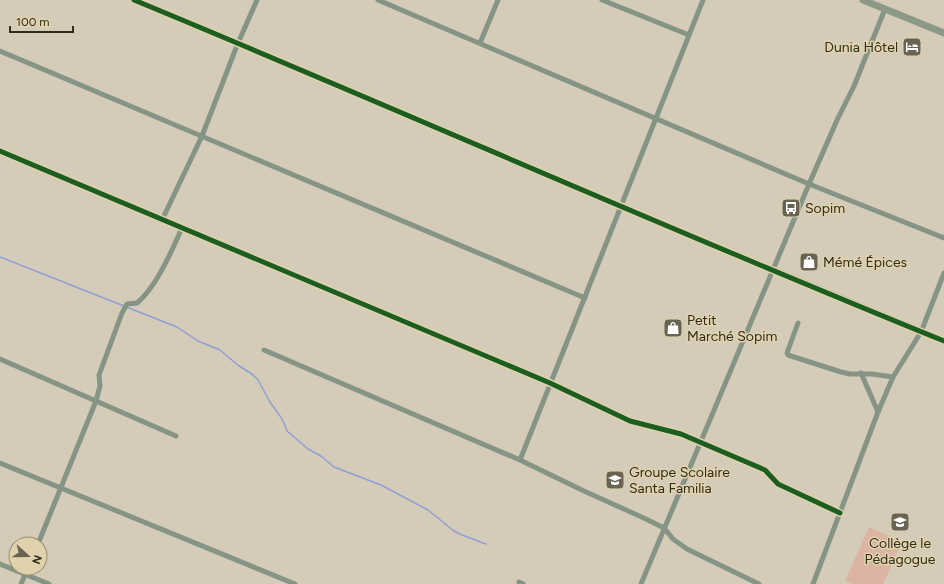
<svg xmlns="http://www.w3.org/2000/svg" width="944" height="584" font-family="Figtree,sans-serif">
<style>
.green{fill:#dbb4a4}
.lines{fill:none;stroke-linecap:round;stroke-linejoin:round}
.stream{stroke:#909ed3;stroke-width:1.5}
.street{stroke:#869485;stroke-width:5}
.secondary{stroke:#8d9987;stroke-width:7}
.cycleway-casing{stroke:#e0d2ac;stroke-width:8}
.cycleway{stroke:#1b5e20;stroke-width:5}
.labels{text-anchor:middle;stroke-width:3;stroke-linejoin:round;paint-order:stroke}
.poi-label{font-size:14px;fill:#302b1c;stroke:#e0d2ac;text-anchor:start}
</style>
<rect width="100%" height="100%" fill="#d4ccb8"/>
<path class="green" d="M 869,527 L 902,542 L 883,584 L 852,584 L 845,581 Z"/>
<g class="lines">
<path class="stream" d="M 0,257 L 177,327 L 198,341 L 220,350 L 239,366 L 252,374 L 258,380 L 270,402 L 280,416 L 284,423 L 287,431 L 308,449 L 321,456 L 334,467 L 381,485 L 428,510 L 454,531 L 462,535 L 486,544"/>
<g class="street">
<path d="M 134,0 L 297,68 L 773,270"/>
<path d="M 378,0 L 809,184 L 944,238"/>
<path d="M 602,0 L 689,35"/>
<path d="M 480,43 L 498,0"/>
<path d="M 0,51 L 585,298"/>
<path d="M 0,151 L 550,383 L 630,421 L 681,434 L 765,470 L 778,484 L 840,513"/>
<path d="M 162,220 L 202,136 L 238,43 L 257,0"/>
<path d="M 798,323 L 787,353 L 788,355 L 841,372 L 850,374 L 872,374 L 893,377"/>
<path d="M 264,350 L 520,460 L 584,491 L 646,519 L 664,528 L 673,539 L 687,549 L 759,584"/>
<path d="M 0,359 L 176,436"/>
<path d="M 861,373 L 878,412"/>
<path d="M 520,460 L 703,0"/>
<path d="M 0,463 L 295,584"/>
<path d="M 38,544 L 96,401 L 100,386 L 99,375 L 122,313 L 127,304 L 137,303 C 157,286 171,252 182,228"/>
<path d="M 0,564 L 49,584"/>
<path d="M 519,582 L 523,584"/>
<path d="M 21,584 L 28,568"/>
<path d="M 641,584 L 809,184 L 838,118 L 854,86 L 885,9"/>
<path d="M 813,584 L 878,412 L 893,377 L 921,332 L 944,273"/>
</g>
<g class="secondary">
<path d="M 863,0 L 944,33"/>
<path d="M 773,270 L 944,341"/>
</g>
<defs>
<g id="cycleway">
<path d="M 134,0 C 405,112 672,231 944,341"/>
<path d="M 0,151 L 550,383 L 630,421 L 681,434 L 765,470 L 778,484 L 840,513"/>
</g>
</defs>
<use href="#cycleway" class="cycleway-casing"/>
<use href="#cycleway" class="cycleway"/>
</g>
<defs>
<symbol id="hotel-square" viewBox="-11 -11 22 22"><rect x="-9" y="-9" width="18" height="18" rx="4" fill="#696353" stroke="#e0d2ac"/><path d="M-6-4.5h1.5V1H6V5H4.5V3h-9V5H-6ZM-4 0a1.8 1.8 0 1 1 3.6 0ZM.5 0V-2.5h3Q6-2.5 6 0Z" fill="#fff"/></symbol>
<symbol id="bus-square" viewBox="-11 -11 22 22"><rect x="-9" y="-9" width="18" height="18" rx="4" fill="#696353" stroke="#e0d2ac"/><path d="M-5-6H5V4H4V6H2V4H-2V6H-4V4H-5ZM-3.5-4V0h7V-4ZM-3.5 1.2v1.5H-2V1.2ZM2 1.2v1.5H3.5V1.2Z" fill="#fff"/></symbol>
<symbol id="shop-square" viewBox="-11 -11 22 22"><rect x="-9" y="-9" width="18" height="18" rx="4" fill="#696353" stroke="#e0d2ac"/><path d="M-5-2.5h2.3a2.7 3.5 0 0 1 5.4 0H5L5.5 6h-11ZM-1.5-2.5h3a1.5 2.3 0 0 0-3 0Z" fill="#fff"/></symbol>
<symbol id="school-square" viewBox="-11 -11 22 22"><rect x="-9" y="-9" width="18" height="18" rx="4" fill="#696353" stroke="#e0d2ac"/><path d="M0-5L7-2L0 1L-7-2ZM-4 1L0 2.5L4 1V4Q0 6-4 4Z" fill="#fff"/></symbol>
</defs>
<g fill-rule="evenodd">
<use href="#hotel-square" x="901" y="36" width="22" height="22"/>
<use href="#bus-square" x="780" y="197" width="22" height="22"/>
<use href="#shop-square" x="798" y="251" width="22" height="22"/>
<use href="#shop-square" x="662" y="317" width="22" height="22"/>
<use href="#school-square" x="604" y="469" width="22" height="22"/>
<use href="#school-square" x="889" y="511" width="22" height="22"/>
</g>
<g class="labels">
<g class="poi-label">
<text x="898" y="52" text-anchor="end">Dunia Hôtel</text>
<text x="805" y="213">Sopim</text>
<text x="823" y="267">Mémé Épices</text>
<text x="687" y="325">Petit<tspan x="687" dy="16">Marché Sopim</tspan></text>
<text x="629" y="477">Groupe Scolaire<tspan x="629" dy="16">Santa Familia</tspan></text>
<text x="900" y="548" text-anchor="middle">Collège le<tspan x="900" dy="16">Pédagogue</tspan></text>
</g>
</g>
<g transform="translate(28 556) rotate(111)"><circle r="19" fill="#e0d2ac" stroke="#9a8f72"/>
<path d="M0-3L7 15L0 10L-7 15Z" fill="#696353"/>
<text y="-6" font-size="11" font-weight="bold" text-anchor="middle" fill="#302b1c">N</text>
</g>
<path d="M10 26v6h63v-6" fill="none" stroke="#302b1c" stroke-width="2"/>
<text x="16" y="26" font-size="12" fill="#302b1c" stroke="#e0d2ac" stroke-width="3" paint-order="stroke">100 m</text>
</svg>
